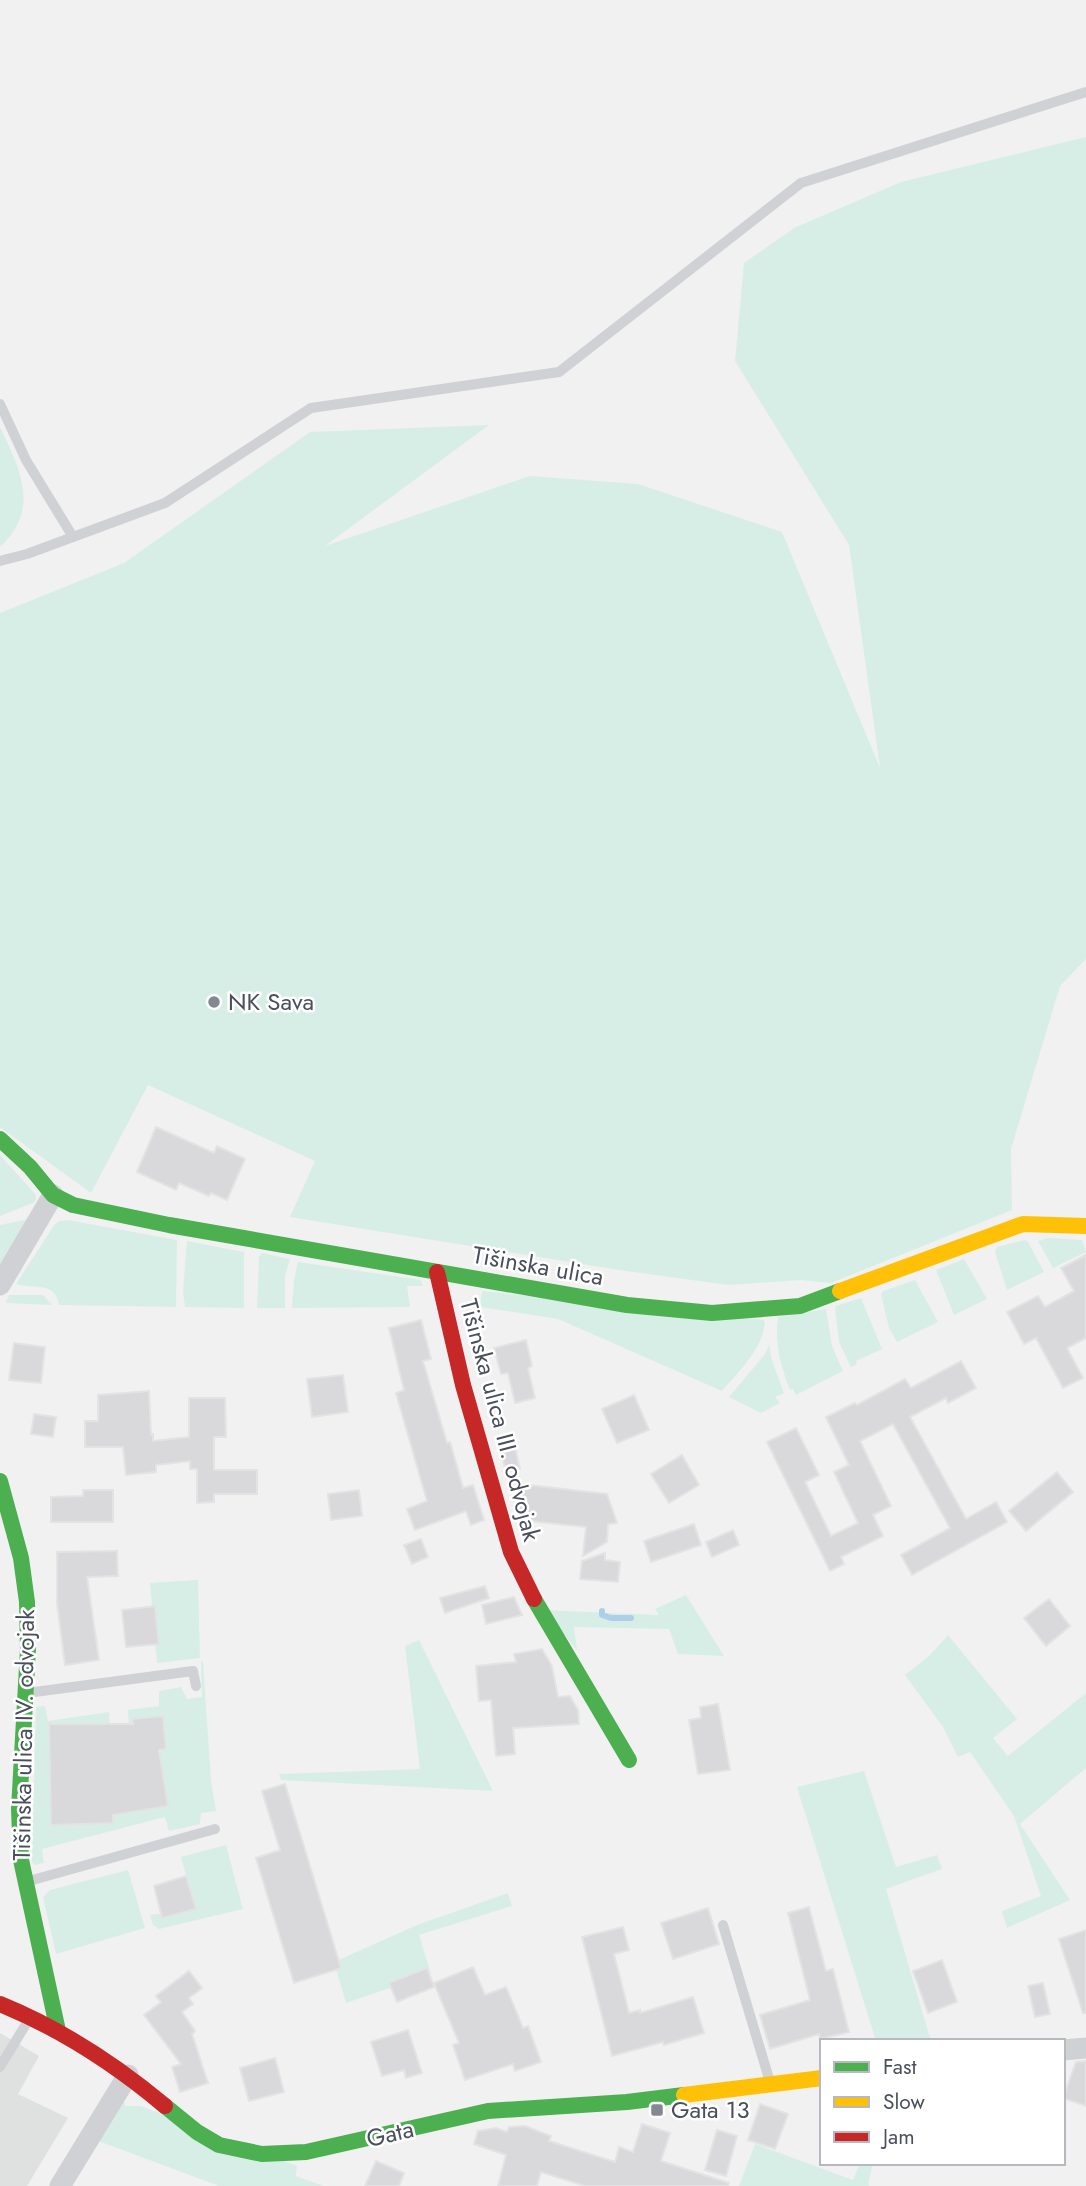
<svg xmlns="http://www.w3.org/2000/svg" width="1086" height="2186" font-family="Jost,sans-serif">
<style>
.education{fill:#dfe0e0}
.green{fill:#d7eee6;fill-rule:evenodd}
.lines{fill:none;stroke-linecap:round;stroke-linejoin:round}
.stream{stroke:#afcfe9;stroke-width:6}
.building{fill:#d9d9db;stroke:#e3e3e4;stroke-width:2}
.lane{stroke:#d0d1d4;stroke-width:10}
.street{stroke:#d0d1d4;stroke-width:21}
.fast{stroke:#4caf50;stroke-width:16}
.slow{stroke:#ffc107;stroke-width:16}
.jam{stroke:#c62828;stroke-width:16}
.poi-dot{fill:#848890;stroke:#fff;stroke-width:2.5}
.labels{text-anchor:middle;stroke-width:5;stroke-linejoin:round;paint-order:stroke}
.poi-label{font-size:24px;fill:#494f5c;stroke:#fff;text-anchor:start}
.street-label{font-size:24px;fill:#494f5c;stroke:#fff}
</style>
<rect width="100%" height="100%" fill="#f1f1f1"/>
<path class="education" d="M 0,2033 L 39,2056 L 18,2094 L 68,2118 L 27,2186 L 0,2186 Z"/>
<g class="green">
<path d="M 1086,137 L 1086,959 L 1060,986 L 1011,1149 L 1012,1210 L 831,1283 L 800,1280 L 728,1285 L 619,1270 L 290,1217 L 315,1161 L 148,1085 L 91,1193 L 0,1127 L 0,613 L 124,563 L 310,432 L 489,425 L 325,546 L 530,476 L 638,484 L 782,532 L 880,768 L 849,545 L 735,361 L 744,263 L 794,228 L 901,182 Z"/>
<path d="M 0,427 C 20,469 41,509 0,547 Z"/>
<path d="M 0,1155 L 36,1195 L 35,1202 L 0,1216 Z"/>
<path d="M 28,1219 L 0,1264 L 0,1225 Z"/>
<path d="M 68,1220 L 177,1240 L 176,1307 L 59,1305 C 55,1280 34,1290 16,1284 L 55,1224 L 60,1221 Z"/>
<path d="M 1048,1238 L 1082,1240 L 1086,1252 L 1053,1268 L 1038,1241 Z"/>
<path d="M 1025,1240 L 1028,1242 L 1044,1272 L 1007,1290 L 995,1252 L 997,1247 Z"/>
<path d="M 187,1241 L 244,1252 L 244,1308 L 185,1307 L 183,1292 Z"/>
<path d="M 262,1253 L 290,1259 L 285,1276 L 285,1308 L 257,1308 L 259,1257 Z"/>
<path d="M 964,1259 L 987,1299 L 954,1315 L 936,1270 Z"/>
<path d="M 298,1262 L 421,1280 L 423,1286 L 407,1286 L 410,1307 L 292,1308 L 294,1280 Z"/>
<path d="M 915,1280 L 938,1322 L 897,1342 L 889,1328 L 881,1294 L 883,1291 Z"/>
<path d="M 482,1291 L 764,1320 L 765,1324 C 761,1351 739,1371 722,1391 L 558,1319 L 480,1307 Z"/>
<path d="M 9,1295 L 43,1295 L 52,1305 L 6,1303 Z"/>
<path d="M 861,1298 L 882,1349 L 856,1361 L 857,1364 L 851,1367 L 839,1342 L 835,1310 L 836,1306 Z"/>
<path d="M 826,1309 L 832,1346 L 843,1371 L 796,1395 L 793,1389 L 790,1390 C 781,1367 774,1342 778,1317 Z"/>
<path d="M 769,1345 L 772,1361 L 784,1393 L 775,1397 L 780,1403 L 761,1413 L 729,1397 L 765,1354 Z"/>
<path d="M 198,1580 L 200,1658 L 157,1663 L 150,1583 Z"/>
<path d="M 686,1595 L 724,1656 L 678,1654 L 669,1629 L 574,1627 L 577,1650 L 544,1610 L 659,1615 L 655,1609 Z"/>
<path d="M 948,1635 L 1017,1719 L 993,1738 L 1008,1756 L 1086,1693 L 1086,1768 L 1020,1824 L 1070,1900 L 1007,1928 L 1002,1911 L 1041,1896 L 1014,1816 L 970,1752 L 958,1757 L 943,1727 L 905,1675 L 929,1656 Z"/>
<path d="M 419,1640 L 493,1791 L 281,1780 L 279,1774 L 420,1769 L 405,1646 Z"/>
<path d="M 203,1661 L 211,1781 L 216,1811 L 201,1813 L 200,1824 L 169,1831 L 165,1817 L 42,1849 L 44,1863 L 35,1865 L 32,1862 L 36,1707 L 45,1706 L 48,1721 L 109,1712 L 110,1731 L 129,1728 L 128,1710 L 159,1706 L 159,1691 L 181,1687 L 187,1699 L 202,1697 L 201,1662 ZM 163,1716 L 166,1749 L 135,1752 L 132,1720 ZM 49,1724 L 107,1763 L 49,1762 ZM 112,1789 L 113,1823 L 51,1825 L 50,1792 Z"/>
<path d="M 864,1771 L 896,1867 L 937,1855 L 942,1869 L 886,1889 L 931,2041 L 876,2041 L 797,1787 Z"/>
<path d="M 226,1845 L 243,1909 L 159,1929 L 153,1925 L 150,1915 L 195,1909 L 181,1857 Z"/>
<path d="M 128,1870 L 145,1928 L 56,1954 L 43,1897 L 50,1890 Z"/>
<path d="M 508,1893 L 512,1906 L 419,1935 L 431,1974 L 346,2003 L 334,1962 L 417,1925 Z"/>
<path d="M 124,2101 L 125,2106 L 141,2106 L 297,2166 L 296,2176 L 324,2186 L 219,2186 L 101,2142 L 97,2139 Z"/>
<path d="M 755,2144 L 853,2180 L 860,2163 L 873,2163 L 868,2185 L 870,2186 L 739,2186 Z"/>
</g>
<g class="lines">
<path class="stream" d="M 602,1611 L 602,1615 L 611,1618 L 631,1618"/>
</g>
<g class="building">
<path d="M 156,1127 L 214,1153 L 217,1146 L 245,1159 L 227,1200 L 211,1193 L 209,1196 L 179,1183 L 176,1190 L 137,1172 Z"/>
<path d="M 1086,1255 L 1086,1338 L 1067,1348 L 1083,1378 L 1063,1388 L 1036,1338 L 1024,1344 L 1007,1312 L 1038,1296 L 1045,1307 L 1074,1291 L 1061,1268 Z"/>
<path d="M 421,1320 L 431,1359 L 423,1361 L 447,1443 L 450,1442 L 463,1488 L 473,1485 L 484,1520 L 471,1525 L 466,1511 L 415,1530 L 407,1509 L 427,1501 L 396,1393 L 404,1390 L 389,1328 Z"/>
<path d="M 526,1340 L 532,1366 L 528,1368 L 535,1398 L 515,1403 L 508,1373 L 501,1374 L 494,1348 Z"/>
<path d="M 14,1343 L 45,1347 L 41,1383 L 9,1380 Z"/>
<path d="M 961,1361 L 976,1388 L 948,1403 L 946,1398 L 910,1417 L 966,1519 L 996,1502 L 1007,1522 L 912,1575 L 901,1555 L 950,1528 L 893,1424 L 860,1441 L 891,1506 L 873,1515 L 883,1536 L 841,1557 L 844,1564 L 830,1571 L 767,1442 L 796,1428 L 819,1475 L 805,1482 L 831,1536 L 858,1523 L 834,1472 L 849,1465 L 826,1417 L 855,1403 L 857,1405 L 905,1379 L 911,1388 Z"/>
<path d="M 343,1375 L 348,1412 L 312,1417 L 307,1379 Z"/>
<path d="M 149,1391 L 151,1435 L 153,1434 L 153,1441 L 189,1437 L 189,1398 L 225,1398 L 226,1437 L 214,1437 L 214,1470 L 257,1470 L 257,1494 L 214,1494 L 214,1502 L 197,1503 L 197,1469 L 190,1469 L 190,1461 L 156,1465 L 156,1472 L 126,1475 L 123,1447 L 85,1447 L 85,1421 L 98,1421 L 98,1395 Z"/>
<path d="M 634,1395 L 649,1430 L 617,1443 L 602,1409 Z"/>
<path d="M 34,1414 L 56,1417 L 53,1437 L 31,1434 Z"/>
<path d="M 513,1438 L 520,1469 L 506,1472 L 498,1442 Z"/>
<path d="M 682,1455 L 699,1485 L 669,1503 L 651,1474 Z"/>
<path d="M 1057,1472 L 1073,1492 L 1026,1531 L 1009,1511 Z"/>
<path d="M 520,1484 L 607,1494 L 617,1523 L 608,1524 L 607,1542 L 583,1556 L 586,1527 L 520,1520 L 517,1510 Z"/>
<path d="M 83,1490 L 113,1490 L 113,1522 L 51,1522 L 51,1497 L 83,1496 Z"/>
<path d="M 359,1490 L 362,1516 L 331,1520 L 328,1494 Z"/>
<path d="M 694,1524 L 701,1545 L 651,1562 L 644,1541 Z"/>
<path d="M 733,1530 L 739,1545 L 712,1557 L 706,1542 Z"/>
<path d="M 421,1539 L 428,1557 L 412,1564 L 404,1545 Z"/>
<path d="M 117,1551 L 118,1576 L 87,1577 L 99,1660 L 65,1665 L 57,1603 L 57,1552 Z"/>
<path d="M 605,1553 L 605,1560 L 620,1562 L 618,1582 L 580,1579 L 582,1561 Z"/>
<path d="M 485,1586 L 489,1598 L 445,1613 L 440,1598 Z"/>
<path d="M 514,1597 L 522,1615 L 486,1624 L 482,1605 Z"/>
<path d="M 1049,1599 L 1070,1626 L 1046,1646 L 1024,1618 Z"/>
<path d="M 155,1606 L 159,1644 L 126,1647 L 122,1610 Z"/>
<path d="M 542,1649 L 552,1666 L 558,1697 L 570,1696 L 578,1710 L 579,1724 L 513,1728 L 515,1754 L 496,1756 L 491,1700 L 479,1701 L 476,1666 L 516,1662 L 514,1654 Z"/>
<path d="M 718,1704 L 730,1770 L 698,1774 L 689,1720 L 701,1718 L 700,1707 Z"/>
<path d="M 163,1716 L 166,1749 L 159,1750 L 168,1806 L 113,1815 L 113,1823 L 51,1825 L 49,1724 L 133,1724 L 132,1719 Z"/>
<path d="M 285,1784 L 341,1968 L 294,1983 L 256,1858 L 280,1850 L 262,1791 Z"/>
<path d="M 186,1876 L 196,1909 L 162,1918 L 154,1886 Z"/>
<path d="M 809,1907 L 826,1971 L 833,1969 L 849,2032 L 820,2039 L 819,2034 L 770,2049 L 760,2015 L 810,2000 L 788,1913 Z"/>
<path d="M 708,1908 L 719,1944 L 673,1959 L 661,1923 Z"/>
<path d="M 623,1927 L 629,1950 L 614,1954 L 629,2013 L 640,2010 L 640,2013 L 693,1997 L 704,2033 L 664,2045 L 663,2042 L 612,2056 L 582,1937 Z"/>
<path d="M 1086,1930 L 1086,2013 L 1083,2013 L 1059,1939 Z"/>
<path d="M 942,1960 L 957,2002 L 928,2013 L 913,1971 Z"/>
<path d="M 473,1967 L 485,1995 L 506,1987 L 523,2028 L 528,2026 L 541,2062 L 515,2071 L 513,2064 L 465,2080 L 453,2045 L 459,2043 L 434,1983 Z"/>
<path d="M 427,1968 L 434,1987 L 397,2002 L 389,1983 Z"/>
<path d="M 189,1971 L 202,1988 L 189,1998 L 193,2004 L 182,2012 L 195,2031 L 192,2034 L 208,2083 L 180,2092 L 172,2067 L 181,2064 L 144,2015 L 161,2002 L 156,1996 Z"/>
<path d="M 1043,1983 L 1050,2014 L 1035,2017 L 1028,1986 Z"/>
<path d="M 408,2030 L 422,2073 L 406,2078 L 404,2070 L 382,2076 L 371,2042 Z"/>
<path d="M 275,2058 L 284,2092 L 249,2101 L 240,2068 Z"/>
<path d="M 1086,2061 L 1086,2106 L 1063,2098 L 1076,2062 Z"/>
<path d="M 760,2104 L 788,2114 L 775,2149 L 748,2140 Z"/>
<path d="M 642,2124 L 670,2133 L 661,2161 L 729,2183 L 728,2186 L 585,2186 L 541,2172 L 537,2186 L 498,2186 L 506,2155 L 474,2144 L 478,2131 L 496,2128 L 507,2132 L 509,2127 L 525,2126 L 551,2136 L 549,2141 L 615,2162 L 619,2147 L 633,2152 Z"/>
<path d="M 717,2130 L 737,2136 L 726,2176 L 705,2170 Z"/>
<path d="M 376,2161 L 404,2173 L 399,2186 L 365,2186 Z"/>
</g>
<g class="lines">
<g class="lane">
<path d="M 0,404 L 26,460 L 73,537"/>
<path d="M 0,561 L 27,554 L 165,503 L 311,408 L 559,372 L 801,183 L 1086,92"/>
<path d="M 27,1693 L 193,1671 L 196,1686"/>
<path d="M 29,1881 L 215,1829"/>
<path d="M 723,1925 L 770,2082"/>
<path d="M 0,2067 L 29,2019"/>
</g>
<g class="street">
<path d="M 0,1285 L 53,1195"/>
<path d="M 1063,2050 L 1086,2048"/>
<path d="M 60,2186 L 128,2075"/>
</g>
<g class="fast">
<path d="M 0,1139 L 30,1167 L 53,1195 L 73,1205 L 169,1225 L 627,1305 L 712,1313 L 800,1306 L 840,1291"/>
<path d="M 0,1481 L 21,1558 L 27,1602 L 28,1649 L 19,1809 L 21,1860 L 58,2031"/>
<path d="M 534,1599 L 629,1760"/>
<path d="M 165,2106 L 197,2132 L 219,2145 L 262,2154 L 306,2152 L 488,2111 L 627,2102 L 684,2095"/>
</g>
<g class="slow">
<path d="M 840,1291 L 1023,1224 L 1086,1226"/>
<path d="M 684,2095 L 822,2078"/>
</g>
<g class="jam">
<path d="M 437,1272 L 463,1385 L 511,1552 L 534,1599"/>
<path d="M 0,2004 C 61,2029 115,2064 165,2106"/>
</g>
</g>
<g class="poi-dot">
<circle cx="214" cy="1002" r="7"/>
<rect x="650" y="2103" width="14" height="14" rx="3.5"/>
</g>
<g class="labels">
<g class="poi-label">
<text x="228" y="1010">NK Sava</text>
<text x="671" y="2118">Gata 13</text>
</g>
<g class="street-label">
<text transform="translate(538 1266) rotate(10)" y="8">Tišinska ulica</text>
<text transform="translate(500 1420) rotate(75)" y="8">Tišinska ulica III. odvojak</text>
<text transform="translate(24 1735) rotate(-89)" y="8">Tišinska ulica IV. odvojak</text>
<text transform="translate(390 2134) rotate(-13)" y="8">Gata</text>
</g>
</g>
<rect x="820" y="2039" width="245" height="126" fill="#ffffff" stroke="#b6b9be" stroke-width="2"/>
<rect x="834" y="2062" width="35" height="10" fill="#4caf50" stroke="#b6b9be" stroke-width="2"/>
<text x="883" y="2074" font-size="21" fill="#494f5c">Fast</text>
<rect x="834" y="2097" width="35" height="10" fill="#ffc107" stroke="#b6b9be" stroke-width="2"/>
<text x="883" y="2109" font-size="21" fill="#494f5c">Slow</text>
<rect x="834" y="2132" width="35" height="10" fill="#c62828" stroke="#b6b9be" stroke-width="2"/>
<text x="883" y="2144" font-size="21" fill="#494f5c">Jam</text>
</svg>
